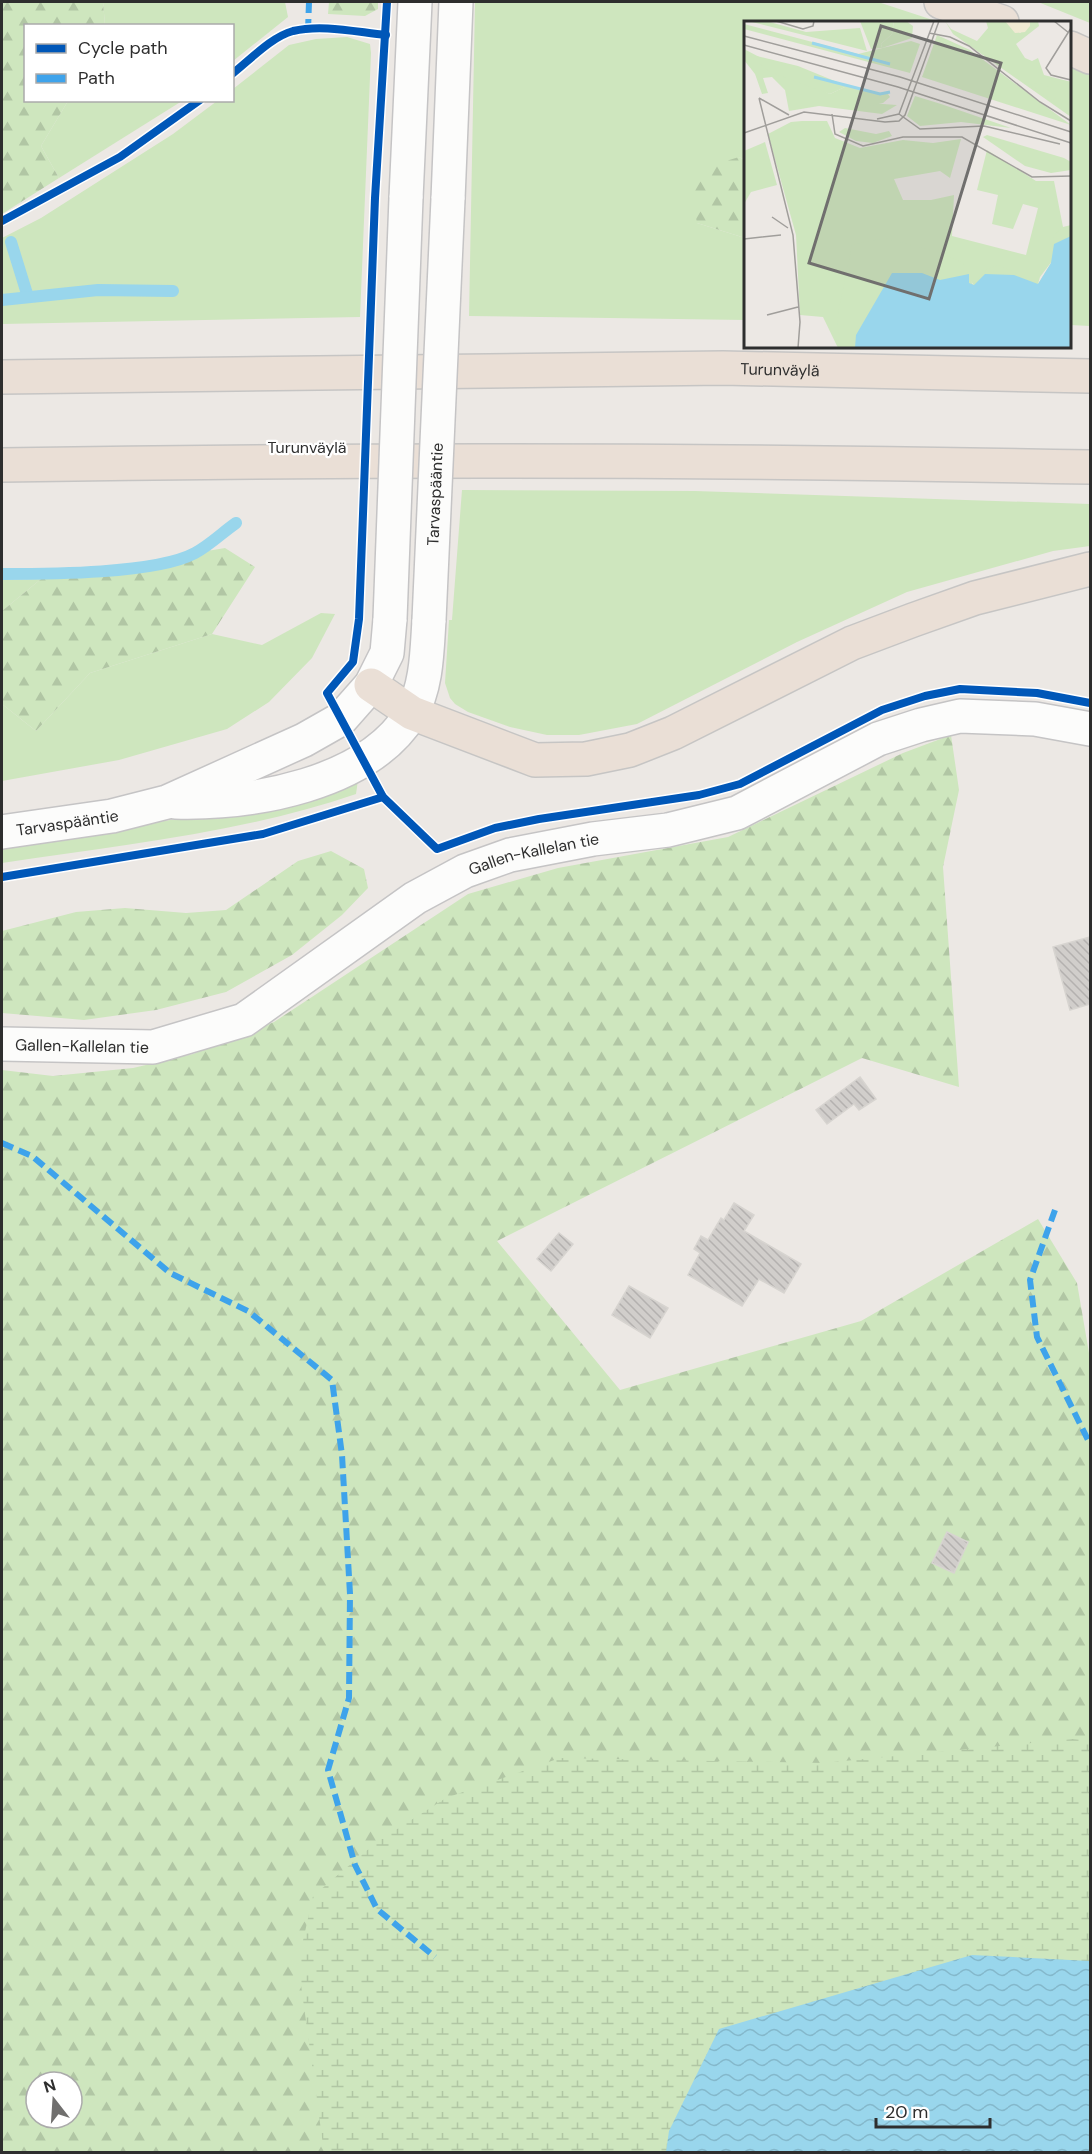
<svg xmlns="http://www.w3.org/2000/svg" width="1092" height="2154" font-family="'DM Sans',sans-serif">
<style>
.green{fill:#cee6be}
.forest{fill:url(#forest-firs);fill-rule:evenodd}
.wetland{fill:url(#wetland-marsh)}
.water{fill:url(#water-waves)}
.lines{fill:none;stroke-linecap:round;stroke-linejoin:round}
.stream{stroke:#99d6ec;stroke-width:12}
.building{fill:url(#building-back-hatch);stroke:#d7d4d0;stroke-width:1.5}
.street-casing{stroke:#c5c4c5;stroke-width:36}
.secondary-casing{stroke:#c5c4c5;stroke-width:36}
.highway-casing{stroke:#c6c5c4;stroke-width:36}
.street{stroke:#fcfcfb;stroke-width:33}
.secondary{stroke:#fcfcfb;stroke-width:33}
.highway{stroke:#eadfd6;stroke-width:33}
.secondary-bridge-casing{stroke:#c5c4c5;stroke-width:36;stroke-linecap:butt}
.secondary-bridge{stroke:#fcfcfb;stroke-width:33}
.quiet{stroke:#3ea3eb;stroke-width:6;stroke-dasharray:12 6;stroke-linecap:butt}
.cycleway-casing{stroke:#fff;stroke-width:11}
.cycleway{stroke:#0057b8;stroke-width:8}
.labels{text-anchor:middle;stroke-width:4.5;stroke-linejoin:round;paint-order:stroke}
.street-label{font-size:16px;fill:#2e2e2e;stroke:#fff}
.inset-river{fill:none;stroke:#99d6ec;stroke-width:3}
.inset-road{fill:none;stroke:#a09e9b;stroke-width:1.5}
.view{fill:#706f6e;fill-opacity:0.15;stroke:#706f6e;stroke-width:3}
.inset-edge{fill:none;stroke:#2e2e2e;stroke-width:3}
</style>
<defs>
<pattern id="forest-firs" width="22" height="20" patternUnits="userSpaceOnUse" patternTransform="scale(1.5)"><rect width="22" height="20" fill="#cee6be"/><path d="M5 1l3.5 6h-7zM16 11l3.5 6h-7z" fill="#b1c6a4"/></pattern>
<pattern id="wetland-marsh" width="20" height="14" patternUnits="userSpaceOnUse" patternTransform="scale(1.5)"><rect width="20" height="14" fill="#cee6be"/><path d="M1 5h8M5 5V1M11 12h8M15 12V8" fill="none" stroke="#b1c6a4"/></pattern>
<pattern id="water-waves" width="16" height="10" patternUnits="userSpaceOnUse" patternTransform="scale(1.5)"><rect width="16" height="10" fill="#99d6ec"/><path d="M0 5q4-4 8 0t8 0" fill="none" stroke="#84b8cb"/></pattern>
<pattern id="building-back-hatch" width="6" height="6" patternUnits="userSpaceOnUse" patternTransform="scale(1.5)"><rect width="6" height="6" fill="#d1cecb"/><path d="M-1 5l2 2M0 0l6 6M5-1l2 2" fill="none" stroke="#b4b1af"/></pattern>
</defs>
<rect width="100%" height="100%" fill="#ece8e4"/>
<g class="green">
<path d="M 103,2 L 285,2 L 288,17 L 233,61 L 232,26 L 105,25 Z"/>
<path d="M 475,2 L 878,2 L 939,22 L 746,22 L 745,160 L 739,157 L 697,223 L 745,238 L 745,320 L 469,316 Z"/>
<path d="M 1038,2 L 1090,2 L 1090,23 Z"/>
<path d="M 347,37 L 370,44 L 371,53 L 360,317 L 2,324 L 2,238 L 41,218 L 173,134 L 217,101 L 232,100 L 233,89 L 289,45 L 316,39 Z"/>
<path d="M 1070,66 L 1090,75 L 1090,326 L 1070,325 Z"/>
<path d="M 68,101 L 182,101 L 59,178 L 41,146 Z"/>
<path d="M 462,490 L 695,491 L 1090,504 L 1090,546 L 1053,551 L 907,592 L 797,642 L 637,724 L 579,735 L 547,735 L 510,727 L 468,712 L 455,704 L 450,698 L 445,683 L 449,620 L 452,620 Z"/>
<path d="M 41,579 L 2,611 L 2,580 Z"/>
<path d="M 321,613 L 335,614 L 312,658 L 269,702 L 227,729 L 119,760 L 2,781 L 2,704 L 36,731 L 90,673 L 212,634 L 262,645 Z"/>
<path d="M 358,780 L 356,794 C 242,833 121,845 2,863 L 2,847 L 257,806 Z"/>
</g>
<g class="forest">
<path d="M 2,2 L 103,2 L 105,25 L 26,26 L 26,100 L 68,101 L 41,146 L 59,178 L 2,214 Z"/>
<path d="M 329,2 L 378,2 L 378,9 L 365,16 L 328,14 Z"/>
<path d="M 739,157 L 745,160 L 745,238 L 697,223 L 690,187 L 713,165 Z"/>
<path d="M 225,548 L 255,567 L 212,634 L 90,673 L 36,731 L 2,704 L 2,611 L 41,579 Z"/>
<path d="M 951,735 L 959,790 L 943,867 L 959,1087 L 862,1058 L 497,1241 L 620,1390 L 861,1321 L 1038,1219 L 1077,1283 L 1090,1359 L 1090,1961 L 666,2152 L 2,2152 L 2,1070 L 53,1076 L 133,1068 L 193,1054 L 274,1022 L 468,894 L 558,868 L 728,837 L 903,753 ZM 36,2082 L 72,2082 L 72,2118 L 36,2118 Z"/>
<path d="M 331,851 L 364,869 L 368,888 L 342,915 L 292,955 L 226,992 L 156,1010 L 84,1020 L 2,1013 L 2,931 L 76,912 L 125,908 L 186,913 L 226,910 L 298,861 Z"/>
</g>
<path class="wetland" d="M 1073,1739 L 1090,1741 L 1090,2151 L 324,2152 L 298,1963 L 313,1896 L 378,1841 L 446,1798 L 560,1758 L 823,1763 Z"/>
<path class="water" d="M 972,1955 L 1090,1961 L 1090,2152 L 666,2152 L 669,2131 L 719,2029 Z"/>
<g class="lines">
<g class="stream">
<path d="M 11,242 L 28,297"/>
<path d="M 2,300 L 98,290 L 173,291"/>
<path d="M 2,574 C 48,574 156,574 195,553 C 210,545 223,532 236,523"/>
</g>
</g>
<g class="building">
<path d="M 1090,937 L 1090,1004 L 1070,1010 L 1053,947 Z"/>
<path d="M 860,1077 L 876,1099 L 859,1110 L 854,1104 L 827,1124 L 816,1110 Z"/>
<path d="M 734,1203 L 754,1215 L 744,1231 L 801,1264 L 784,1293 L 759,1279 L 742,1306 L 688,1275 L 700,1253 L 694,1249 L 701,1236 L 708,1240 L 721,1218 L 724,1220 Z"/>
<path d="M 559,1233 L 573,1244 L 551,1271 L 537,1259 Z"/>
<path d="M 629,1286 L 668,1308 L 650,1338 L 612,1315 Z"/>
<path d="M 947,1532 L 968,1542 L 954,1573 L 932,1563 Z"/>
</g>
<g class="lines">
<defs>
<g id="street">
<path id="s1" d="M 2,1044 L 153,1047 L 244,1020 L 415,898 L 465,871 L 510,855 L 593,839 L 668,830 L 737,813 L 878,739 L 921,725 L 960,716 L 1035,719 L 1090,729"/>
</g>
<g id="secondary">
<path d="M 406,198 L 415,2"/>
<path d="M 448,199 L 456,2"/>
<path d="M 175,802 C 252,804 367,785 411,714 C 427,687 427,650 429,620"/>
<path id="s2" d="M 2,832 L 112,816 L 167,802 L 304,740 L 341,719 L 371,685 L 387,653 L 390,619"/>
</g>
<g id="highway">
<path d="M 941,2 L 1002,22"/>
<path d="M 1070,48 L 1090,57"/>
<path id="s3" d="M 2,377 L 723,368 L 1090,376"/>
<path d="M 2,465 C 365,459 727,460 1090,467"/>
<path d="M 371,685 L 412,713 L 535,760 L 586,759 L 630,750 L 673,733 L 852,643 L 913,620 L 975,598 L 1090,569"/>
</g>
</defs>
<use href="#street" class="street-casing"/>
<use href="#secondary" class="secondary-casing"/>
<use href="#highway" class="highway-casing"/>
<use href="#street" class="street"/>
<use href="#secondary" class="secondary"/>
<use href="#highway" class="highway"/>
<defs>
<g id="secondary-bridge">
<path d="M 390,619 L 406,198"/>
<path id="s4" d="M 429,620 L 448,199"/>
</g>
</defs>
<use href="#secondary-bridge" class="secondary-bridge-casing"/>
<use href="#secondary-bridge" class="secondary-bridge"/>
<g class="quiet">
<path d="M 308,31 L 309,2"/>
<path d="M 2,1143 L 32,1156 L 170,1273 L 248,1311 L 332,1380 L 342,1455 L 350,1594 L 349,1698 L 328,1770 L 355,1865 L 377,1909 L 435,1957"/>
<path d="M 1055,1210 L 1030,1280 L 1037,1337 L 1090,1444"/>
</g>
<defs>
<g id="cycleway">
<path d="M 387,2 L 375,198 L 359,619 L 353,662 L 327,693 L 383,797 L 437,849 L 495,828 L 539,819 L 699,795 L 740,784 L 882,710 L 925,696 L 960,689 L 1037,693 L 1090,703"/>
<path d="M 232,74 C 250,60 271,37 293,31 C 322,24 356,32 386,35"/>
<path d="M 2,221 L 120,157 L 200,100"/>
<path d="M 2,877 L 263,834 L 383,797"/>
</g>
</defs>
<use href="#cycleway" class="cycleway-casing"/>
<use href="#cycleway" class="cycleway"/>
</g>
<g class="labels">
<g class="street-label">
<text dy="6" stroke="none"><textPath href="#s3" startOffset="778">Turunväylä</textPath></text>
<text x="307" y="453">Turunväylä</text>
<text dy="6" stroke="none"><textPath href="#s4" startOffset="126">Tarvaspääntie</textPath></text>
<text dy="6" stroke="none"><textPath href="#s2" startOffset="66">Tarvaspääntie</textPath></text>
<text dy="6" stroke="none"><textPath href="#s1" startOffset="584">Gallen-Kallelan tie</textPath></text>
<text dy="6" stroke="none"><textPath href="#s1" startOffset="80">Gallen-Kallelan tie</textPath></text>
</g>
</g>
<g transform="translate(744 21)">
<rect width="327" height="327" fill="#ece8e4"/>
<path d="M 4,0 L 22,0 L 62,11 L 116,7 L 123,30 ZM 150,0 L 162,0 L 169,5 L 168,17 L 138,27 L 137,23 L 148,13 ZM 201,0 L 207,8 L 233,20 L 244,7 L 242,0 L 261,0 L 276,12 L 285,5 L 286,0 L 294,0 L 295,5 L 272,23 L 281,37 L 288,40 L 294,37 L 300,54 L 327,61 L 327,96 L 209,13 ZM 0,3 L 114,33 L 167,20 L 176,23 L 166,52 L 0,8 ZM 193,14 L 226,29 L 327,104 L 178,56 ZM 0,28 L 86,73 L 103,65 L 122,70 L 113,74 L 125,82 L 153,84 L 138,93 L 75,85 L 45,90 L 41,69 L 28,56 L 19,57 L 24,72 L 18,73 L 11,53 L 0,39 ZM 171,75 L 197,83 L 267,107 L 217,101 L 176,105 L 163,95 Z" fill="#cee6be"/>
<path d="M 116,0 L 150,0 L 148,13 L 137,23 L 138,27 L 127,28 ZM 4,33 L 54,45 L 103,65 L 86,73 L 26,51 ZM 312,58 L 327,61 L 327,89 L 317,84 L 319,79 L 312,76 L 309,80 L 286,63 L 298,62 L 306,67 ZM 122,70 L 144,73 L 146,76 L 139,82 L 117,87 L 113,74 ZM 58,100 L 83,100 L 91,117 L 116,127 L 159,119 L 189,122 L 217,118 L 206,157 L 196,150 L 150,158 L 159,179 L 187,179 L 210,174 L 208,215 L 282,234 L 294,187 L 279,183 L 269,208 L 248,203 L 254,174 L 233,169 L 243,129 L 292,160 L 310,160 L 319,206 L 327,204 L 327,215 L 296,256 L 294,263 L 230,264 L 225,258 L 111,327 L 94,327 L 79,296 L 56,294 L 52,214 L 24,113 L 47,101 ZM 101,107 L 132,113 L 145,110 L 148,115 L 129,122 L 112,120 L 95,111 ZM 243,114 L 320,137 L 327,141 L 327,149 L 307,152 L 281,145 L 239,116 ZM 21,121 L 33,164 L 7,171 L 0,183 L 0,130 Z" fill="#cee6be"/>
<path d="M 317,208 L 327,208 L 327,240 L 313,266 L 129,327 L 97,327 L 93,298 L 108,224 L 140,217 L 197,232 L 219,242 L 229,264 L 243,248 L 255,244 L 294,263 L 307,242 L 310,214 Z" fill="#cee6be"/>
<path d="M 261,0 L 286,0 L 286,5 L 281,11 L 271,12 Z" fill="#f0ead3"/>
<path d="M 327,215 L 327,327 L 111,327 L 112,314 L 148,252 L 178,252 L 196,259 L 225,253 L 225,262 L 230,264 L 241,253 L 270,254 L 294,263 L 307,242 L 310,223 Z" fill="#99d6ec"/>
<path class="inset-river" d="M 68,22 L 146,43M 70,56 L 136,73 L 146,71"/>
<path class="inset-road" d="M 32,0 L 59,8 L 69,5 L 70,0M 310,0 L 325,12M 327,7 L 302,47 L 307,54 L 327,59M 185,12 L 206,16 L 225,25 L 296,81 L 327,100M 0,15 L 156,56 L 327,111M 0,24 L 154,66 L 327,122M 15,77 L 49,214 L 56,301 L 54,327M 15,77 L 45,94M 88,93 L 91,113 L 119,125 L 159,116 L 218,116 L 288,156 L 327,155M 155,93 L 190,0M 155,93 L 176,108 L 240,105 L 316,123M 133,98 L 155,93M 0,112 L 60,91 L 141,101 L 155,100 L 161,94 L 195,0M 28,196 L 44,207M 0,218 L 37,214M 23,294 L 54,286"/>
<path class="view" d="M 137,5 L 257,42 L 185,278 L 65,242 Z"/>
<rect width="327" height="327" class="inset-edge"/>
</g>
<rect width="1092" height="2154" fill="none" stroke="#2e2e2e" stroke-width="6"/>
<rect x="24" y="24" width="210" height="78" fill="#ffffff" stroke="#ababab" stroke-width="1.5"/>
<rect x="36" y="44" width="30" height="9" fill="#0057b8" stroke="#ababab" stroke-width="1.5"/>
<text x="78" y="54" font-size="18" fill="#2e2e2e">Cycle path</text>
<rect x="36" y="74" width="30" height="9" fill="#3ea3eb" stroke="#ababab" stroke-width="1.5"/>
<text x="78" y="84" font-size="18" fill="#2e2e2e">Path</text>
<g transform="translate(54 2100) rotate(343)"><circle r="28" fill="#ffffff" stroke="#ababab" stroke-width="1.5"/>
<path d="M0-4.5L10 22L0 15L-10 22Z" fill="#706f6e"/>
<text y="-9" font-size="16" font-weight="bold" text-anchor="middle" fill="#2e2e2e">N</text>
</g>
<path d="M876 2118v9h114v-9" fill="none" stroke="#2e2e2e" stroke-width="3"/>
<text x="885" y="2118" font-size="18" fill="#2e2e2e" stroke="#ffffff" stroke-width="4.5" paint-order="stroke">20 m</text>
</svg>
